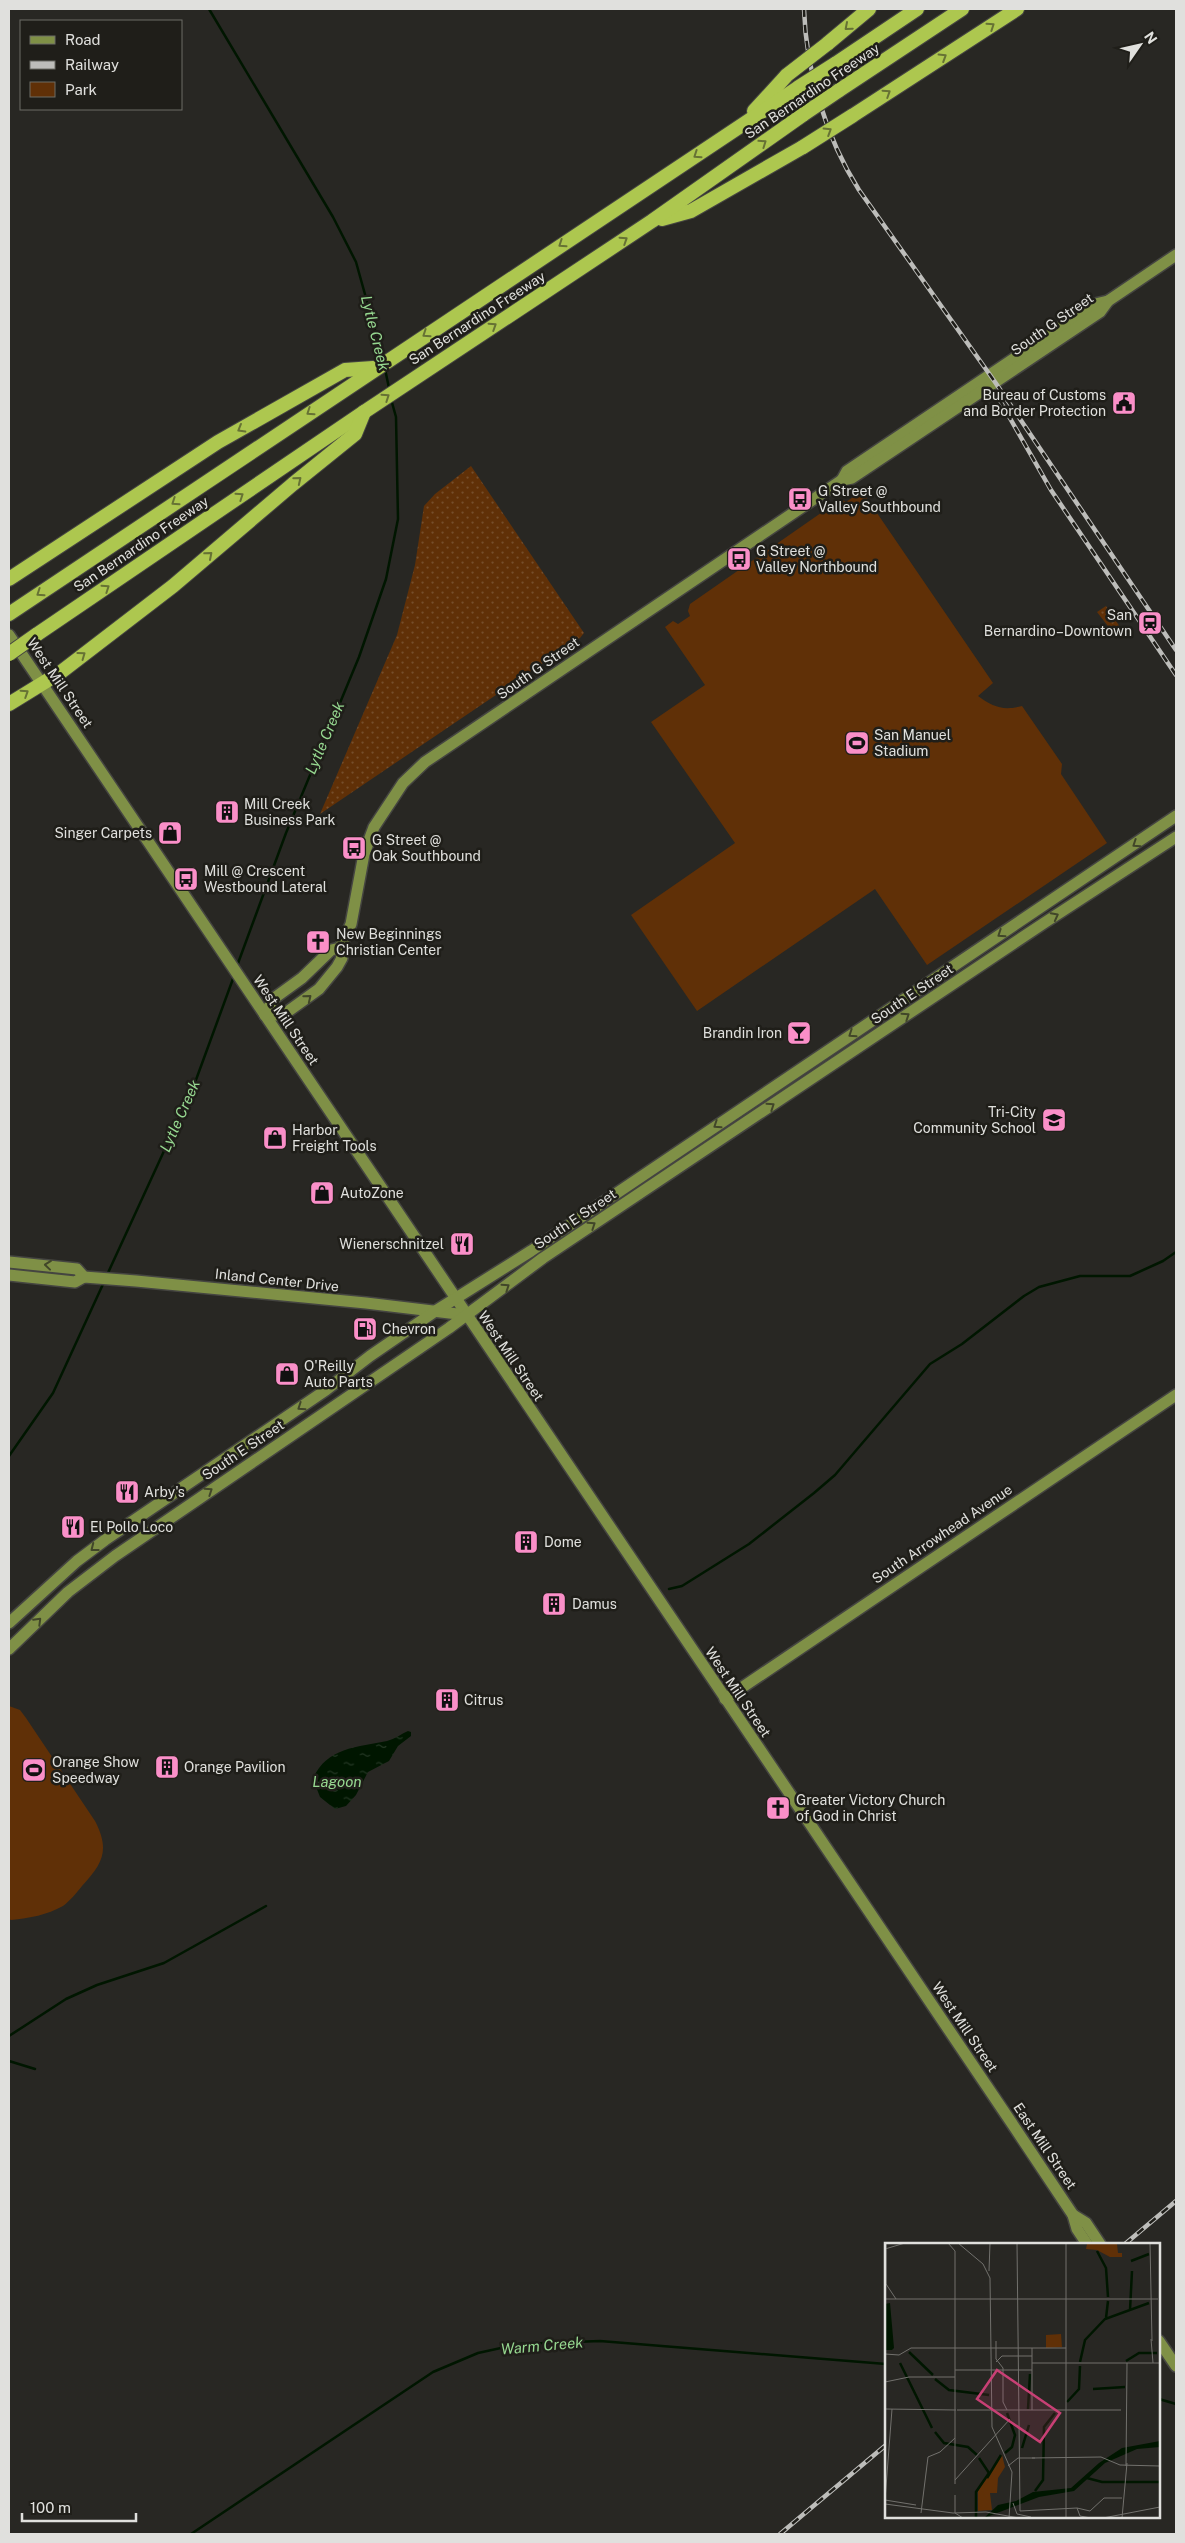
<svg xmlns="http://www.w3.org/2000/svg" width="1185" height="2543" font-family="'Public Sans',sans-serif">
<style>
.green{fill:url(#green-dots)}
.pitch{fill:#603007}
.water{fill:url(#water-ripples)}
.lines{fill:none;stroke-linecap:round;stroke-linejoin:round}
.stream{stroke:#001600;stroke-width:2.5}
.secondary-casing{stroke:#454541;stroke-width:14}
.highway-casing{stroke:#454541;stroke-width:16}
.secondary{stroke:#7f9046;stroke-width:11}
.highway{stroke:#adc74f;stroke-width:14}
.rail-casing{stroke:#bdbdba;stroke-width:4.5}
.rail{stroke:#1f1e19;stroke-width:2.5;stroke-dasharray:8;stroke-linecap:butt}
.highway-bridge-casing{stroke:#454541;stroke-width:16;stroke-linecap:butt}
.highway-bridge{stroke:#adc74f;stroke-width:14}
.oneway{stroke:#667234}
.oneway2{stroke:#414629}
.labels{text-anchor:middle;stroke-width:5;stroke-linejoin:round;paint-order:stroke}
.street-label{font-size:14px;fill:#e0e0dd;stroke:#1f1e19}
.poi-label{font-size:14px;fill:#e0e0dd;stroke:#1f1e19;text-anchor:start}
.water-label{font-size:15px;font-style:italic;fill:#96d890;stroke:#1f1e19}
.inset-river{fill:none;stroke:#001600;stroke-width:2.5}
.inset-road{fill:none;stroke:#72716d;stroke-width:1}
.view{fill:#c84075;fill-opacity:0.15;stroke:#c84075;stroke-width:2.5}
.inset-edge{fill:none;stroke:#e0e0dd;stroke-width:2.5}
</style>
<defs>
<pattern id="green-dots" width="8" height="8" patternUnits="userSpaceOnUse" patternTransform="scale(1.25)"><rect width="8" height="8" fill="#603007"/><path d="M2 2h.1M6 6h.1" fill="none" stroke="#764e2b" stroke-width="1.8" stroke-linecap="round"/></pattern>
<pattern id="water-ripples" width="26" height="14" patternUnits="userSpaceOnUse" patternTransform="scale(1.25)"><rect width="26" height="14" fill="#001600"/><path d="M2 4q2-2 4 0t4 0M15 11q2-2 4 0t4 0" fill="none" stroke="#253825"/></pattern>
</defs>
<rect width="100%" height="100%" fill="#282723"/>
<g class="green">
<path d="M 471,466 L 584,633 L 580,638 L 320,814 L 397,635 L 415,565 L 424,506 L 435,494 Z"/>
<path d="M 1106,606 L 1122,630 L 1118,628 L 1111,630 L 1097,612 Z"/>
</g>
<g class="pitch">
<path d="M 862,491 L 993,683 L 978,696 C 993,707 1003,711 1022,706 L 1062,764 L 1061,774 L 1107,843 L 927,965 L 875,889 L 697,1011 L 631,915 L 735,843 L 651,722 L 705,685 L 665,627 L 673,621 L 678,624 L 690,616 L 688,611 L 690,604 L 841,499 L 846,502 Z"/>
<path d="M 9,1706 L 20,1710 L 26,1718 L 95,1821 C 110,1850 103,1863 82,1886 C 77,1892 70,1901 63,1906 C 47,1915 30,1918 11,1920 L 9,1919 Z"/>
</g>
<path class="water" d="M 408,1731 L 411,1732 L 411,1736 L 398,1746 L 389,1761 L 368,1772 L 356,1795 L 346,1806 L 335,1809 L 320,1797 L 313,1779 C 326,1747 359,1747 387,1741 C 395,1739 401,1734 408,1731 Z"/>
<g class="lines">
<g class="stream">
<path d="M 209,9 L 333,217 L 356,262 L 383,359"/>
<path d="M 385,369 L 389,388"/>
<path d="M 237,966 L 286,833 L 359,657 L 386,579 L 398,519 L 396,417 L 391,399"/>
<path d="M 107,1275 L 193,1088 L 234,976"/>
<path d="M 9,1456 L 53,1393 L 104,1282"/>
<path d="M 669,1589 L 682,1586 L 749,1544 L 814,1493 L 835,1475 L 930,1364 L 962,1344 L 1024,1296 L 1039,1287 L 1080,1276 L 1130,1276 L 1163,1261 L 1176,1252"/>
<path d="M 9,2036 L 66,1999 L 97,1985 L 164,1963 L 266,1906"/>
<path d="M 9,2061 L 35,2069"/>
<path d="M 1159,2399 L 1176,2404"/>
<path d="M 191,2534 L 433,2372 L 478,2353 L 519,2344 L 600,2341 L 886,2364"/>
</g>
<defs>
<g id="secondary">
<path d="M 842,480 L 847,471 L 1095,304 L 1108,301"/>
<path d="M 9,635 L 1015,2128 L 1073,2215 L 1077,2229 L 1087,2244"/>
<path d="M 265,1015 L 283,1015 L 319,989 L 337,967 L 342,958 L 340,948 L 351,924 L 364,854 L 374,827 L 403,783 L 425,762 L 842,480 L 852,478 L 1100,312 L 1108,301 L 1176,255"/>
<path d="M 265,1015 L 273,999 L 302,978 L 331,950 L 340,948"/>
<path d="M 9,1262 L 77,1269 L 84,1277"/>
<path d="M 9,1275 L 75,1282 L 84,1277 L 136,1281 L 366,1303 L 466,1315"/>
<path d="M 9,1623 L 77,1561 L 105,1540 L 326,1390 L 370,1356 L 434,1312 L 531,1251 L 1176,816"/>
<path d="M 9,1649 L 68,1592 L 115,1556 L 449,1328 L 543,1258 L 1044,923 L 1176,837"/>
<path d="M 725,1699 L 1176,1395"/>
<path d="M 1073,2215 L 1086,2223 L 1100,2244"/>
<path d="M 1159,2341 L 1176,2366"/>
</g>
<g id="highway">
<path d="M 827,44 L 869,9"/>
<path d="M 835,64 L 917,9"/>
<path d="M 838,91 L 962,9"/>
<path d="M 754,111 L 787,75"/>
<path d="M 852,116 L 1017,9"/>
<path d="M 662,219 L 691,211 L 803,147"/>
<path d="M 9,579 L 218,442 L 345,370 L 373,368"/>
<path d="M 9,614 L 799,87"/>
<path d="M 36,635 L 364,412 L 652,221 L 804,114"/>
<path d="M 9,704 L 61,672 L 173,586 L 293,484 L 355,434 L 364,412"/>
</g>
</defs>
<use href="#secondary" class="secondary-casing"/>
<use href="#highway" class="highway-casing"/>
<use href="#secondary" class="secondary"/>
<use href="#highway" class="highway"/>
<defs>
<g id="rail">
<path d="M 804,9 C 806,71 826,138 859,190 L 995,382 L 1176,650"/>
<path d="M 999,399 L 1051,490 L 1176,675"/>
<path d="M 1125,2244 L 1176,2201"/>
<path d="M 780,2534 L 886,2445"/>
</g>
</defs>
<use href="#rail" class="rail-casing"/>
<use href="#rail" class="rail"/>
<defs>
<g id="highway-bridge">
<path d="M 787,75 L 827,44"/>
<path d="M 799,87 L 835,64"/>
<path d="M 804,114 L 838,91"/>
<path d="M 803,147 L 852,116"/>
<path d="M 9,654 L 36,635"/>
</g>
</defs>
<use href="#highway-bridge" class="highway-bridge-casing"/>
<use href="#highway-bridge" class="highway-bridge"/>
</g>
<defs><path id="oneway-chevron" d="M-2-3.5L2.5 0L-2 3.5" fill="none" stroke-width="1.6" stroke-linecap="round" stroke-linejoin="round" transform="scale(1.25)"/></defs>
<g class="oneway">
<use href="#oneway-chevron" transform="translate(991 26) rotate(-34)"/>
<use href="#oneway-chevron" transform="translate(848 27) rotate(139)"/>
<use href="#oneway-chevron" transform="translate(943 57) rotate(-32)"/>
<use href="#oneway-chevron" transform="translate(887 93) rotate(-33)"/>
<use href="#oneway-chevron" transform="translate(828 131) rotate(-32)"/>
<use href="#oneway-chevron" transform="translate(763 143) rotate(-35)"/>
<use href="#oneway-chevron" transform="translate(697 155) rotate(146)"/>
<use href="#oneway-chevron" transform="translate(624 240) rotate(-33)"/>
<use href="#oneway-chevron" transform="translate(562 244) rotate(146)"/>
<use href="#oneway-chevron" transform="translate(493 326) rotate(-33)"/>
<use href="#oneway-chevron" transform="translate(426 334) rotate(146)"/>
<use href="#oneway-chevron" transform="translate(386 397) rotate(-34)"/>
<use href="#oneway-chevron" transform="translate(310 412) rotate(146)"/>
<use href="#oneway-chevron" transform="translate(241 429) rotate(150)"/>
<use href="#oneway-chevron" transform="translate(298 480) rotate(-39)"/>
<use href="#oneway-chevron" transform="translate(240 496) rotate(-34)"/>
<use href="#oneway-chevron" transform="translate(175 502) rotate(146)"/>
<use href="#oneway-chevron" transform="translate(209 555) rotate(-41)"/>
<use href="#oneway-chevron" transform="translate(106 588) rotate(-34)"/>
<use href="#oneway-chevron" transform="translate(40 593) rotate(146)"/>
<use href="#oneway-chevron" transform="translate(82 655) rotate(-36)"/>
<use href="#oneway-chevron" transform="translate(25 693) rotate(-33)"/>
</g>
<g class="oneway2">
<use href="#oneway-chevron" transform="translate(1136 844) rotate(146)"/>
<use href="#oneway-chevron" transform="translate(1055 916) rotate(-28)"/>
<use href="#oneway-chevron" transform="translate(1001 934) rotate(146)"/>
<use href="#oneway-chevron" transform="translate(308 998) rotate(-39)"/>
<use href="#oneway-chevron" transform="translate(906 1016) rotate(-34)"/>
<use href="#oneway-chevron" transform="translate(852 1034) rotate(146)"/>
<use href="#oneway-chevron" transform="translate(771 1106) rotate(-34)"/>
<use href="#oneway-chevron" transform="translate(717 1125) rotate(146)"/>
<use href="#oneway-chevron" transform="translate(592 1225) rotate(-34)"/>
<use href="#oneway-chevron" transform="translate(48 1265) rotate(-174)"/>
<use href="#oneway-chevron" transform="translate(506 1287) rotate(-34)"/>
<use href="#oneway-chevron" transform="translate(301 1407) rotate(146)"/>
<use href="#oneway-chevron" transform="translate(209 1491) rotate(-34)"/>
<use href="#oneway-chevron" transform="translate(94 1548) rotate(142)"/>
<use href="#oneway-chevron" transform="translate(38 1621) rotate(-45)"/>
</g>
<defs>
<symbol id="civic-square" viewBox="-11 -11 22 22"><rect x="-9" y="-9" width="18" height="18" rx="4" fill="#fa8fc8" stroke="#1f1e19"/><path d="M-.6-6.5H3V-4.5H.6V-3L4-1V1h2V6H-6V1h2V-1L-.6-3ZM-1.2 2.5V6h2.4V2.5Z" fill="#111"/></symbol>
<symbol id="bus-square" viewBox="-11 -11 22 22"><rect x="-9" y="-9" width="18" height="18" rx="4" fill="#fa8fc8" stroke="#1f1e19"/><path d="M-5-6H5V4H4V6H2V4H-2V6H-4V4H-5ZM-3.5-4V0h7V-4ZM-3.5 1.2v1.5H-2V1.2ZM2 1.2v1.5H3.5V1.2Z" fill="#111"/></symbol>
<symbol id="station-square" viewBox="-11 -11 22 22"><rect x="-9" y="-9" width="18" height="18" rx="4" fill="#fa8fc8" stroke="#1f1e19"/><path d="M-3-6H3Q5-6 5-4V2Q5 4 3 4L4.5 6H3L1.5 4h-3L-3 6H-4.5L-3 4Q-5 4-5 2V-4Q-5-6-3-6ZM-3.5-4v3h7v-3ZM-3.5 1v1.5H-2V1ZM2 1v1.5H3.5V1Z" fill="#111"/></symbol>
<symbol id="stadium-square" viewBox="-11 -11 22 22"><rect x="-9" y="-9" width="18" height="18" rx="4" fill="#fa8fc8" stroke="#1f1e19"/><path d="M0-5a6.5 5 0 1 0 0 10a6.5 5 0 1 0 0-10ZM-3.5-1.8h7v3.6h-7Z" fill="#111"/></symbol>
<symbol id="building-square" viewBox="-11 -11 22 22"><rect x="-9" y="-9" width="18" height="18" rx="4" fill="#fa8fc8" stroke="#1f1e19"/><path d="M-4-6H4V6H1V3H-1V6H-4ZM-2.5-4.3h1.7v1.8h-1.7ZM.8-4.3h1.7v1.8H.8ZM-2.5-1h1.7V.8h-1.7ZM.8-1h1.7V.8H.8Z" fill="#111"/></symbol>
<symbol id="shop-square" viewBox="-11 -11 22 22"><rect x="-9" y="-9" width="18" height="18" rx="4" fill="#fa8fc8" stroke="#1f1e19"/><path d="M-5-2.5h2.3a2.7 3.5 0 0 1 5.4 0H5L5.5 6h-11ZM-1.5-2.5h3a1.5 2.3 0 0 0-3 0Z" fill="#111"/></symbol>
<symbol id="church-square" viewBox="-11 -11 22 22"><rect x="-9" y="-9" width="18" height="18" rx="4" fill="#fa8fc8" stroke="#1f1e19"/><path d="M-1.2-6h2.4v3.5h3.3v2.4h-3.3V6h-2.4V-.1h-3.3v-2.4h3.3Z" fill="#111"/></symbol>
<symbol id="bar-square" viewBox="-11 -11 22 22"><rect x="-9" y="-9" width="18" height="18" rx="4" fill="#fa8fc8" stroke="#1f1e19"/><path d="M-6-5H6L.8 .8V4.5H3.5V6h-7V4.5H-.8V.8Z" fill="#111"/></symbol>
<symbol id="school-square" viewBox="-11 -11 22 22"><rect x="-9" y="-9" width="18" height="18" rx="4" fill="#fa8fc8" stroke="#1f1e19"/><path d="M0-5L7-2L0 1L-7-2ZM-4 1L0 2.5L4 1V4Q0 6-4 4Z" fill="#111"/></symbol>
<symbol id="restaurant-square" viewBox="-11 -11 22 22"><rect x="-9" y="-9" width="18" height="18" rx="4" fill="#fa8fc8" stroke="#1f1e19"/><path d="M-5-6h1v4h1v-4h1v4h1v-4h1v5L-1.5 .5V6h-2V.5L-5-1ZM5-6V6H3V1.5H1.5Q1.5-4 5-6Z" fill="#111"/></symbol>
<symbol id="fuel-square" viewBox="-11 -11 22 22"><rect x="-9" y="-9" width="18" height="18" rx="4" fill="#fa8fc8" stroke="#1f1e19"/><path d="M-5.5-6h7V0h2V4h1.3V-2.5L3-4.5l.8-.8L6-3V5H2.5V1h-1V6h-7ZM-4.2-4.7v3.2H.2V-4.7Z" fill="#111"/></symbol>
</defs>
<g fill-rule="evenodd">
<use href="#civic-square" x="1110" y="389" width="28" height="28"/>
<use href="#bus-square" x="786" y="485" width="28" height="28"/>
<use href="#bus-square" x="725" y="545" width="28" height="28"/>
<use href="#station-square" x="1136" y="609" width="28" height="28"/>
<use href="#stadium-square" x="843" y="729" width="28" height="28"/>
<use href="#building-square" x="213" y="798" width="28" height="28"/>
<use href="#shop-square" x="156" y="819" width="28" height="28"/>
<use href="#bus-square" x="340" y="834" width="28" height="28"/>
<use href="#bus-square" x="172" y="865" width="28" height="28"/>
<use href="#church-square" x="304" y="928" width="28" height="28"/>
<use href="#bar-square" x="785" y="1019" width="28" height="28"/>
<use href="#school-square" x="1040" y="1106" width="28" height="28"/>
<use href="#shop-square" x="261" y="1124" width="28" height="28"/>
<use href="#shop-square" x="308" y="1179" width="28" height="28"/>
<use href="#restaurant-square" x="448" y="1230" width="28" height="28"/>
<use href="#fuel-square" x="351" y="1315" width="28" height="28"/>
<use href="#shop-square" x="273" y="1360" width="28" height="28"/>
<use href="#restaurant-square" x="113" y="1478" width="28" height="28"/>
<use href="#restaurant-square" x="59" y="1513" width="28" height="28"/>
<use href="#building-square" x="512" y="1528" width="28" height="28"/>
<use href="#building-square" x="540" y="1590" width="28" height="28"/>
<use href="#building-square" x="433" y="1686" width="28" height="28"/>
<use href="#building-square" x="153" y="1753" width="28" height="28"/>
<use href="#stadium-square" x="20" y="1756" width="28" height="28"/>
<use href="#church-square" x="764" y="1794" width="28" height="28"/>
</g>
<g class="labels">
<g class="street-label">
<text transform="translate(812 91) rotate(-34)" y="5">San Bernardino Freeway</text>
<text transform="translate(477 318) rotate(-33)" y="5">San Bernardino Freeway</text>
<text transform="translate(1052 324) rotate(-35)" y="5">South G Street</text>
<text transform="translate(141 544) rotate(-34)" y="5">San Bernardino Freeway</text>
<text transform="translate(538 668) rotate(-35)" y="5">South G Street</text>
<text transform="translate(60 683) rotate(56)" y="5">West Mill Street</text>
<text transform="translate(912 994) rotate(-34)" y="5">South E Street</text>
<text transform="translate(286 1020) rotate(56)" y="5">West Mill Street</text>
<text transform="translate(575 1219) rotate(-34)" y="5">South E Street</text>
<text transform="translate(277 1280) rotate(6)" y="5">Inland Center Drive</text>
<text transform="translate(511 1356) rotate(56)" y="5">West Mill Street</text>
<text transform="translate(243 1450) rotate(-34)" y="5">South E Street</text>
<text transform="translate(942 1534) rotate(-34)" y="5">South Arrowhead Avenue</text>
<text transform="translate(738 1692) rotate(56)" y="5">West Mill Street</text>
<text transform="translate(965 2027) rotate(56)" y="5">West Mill Street</text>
<text transform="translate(1045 2146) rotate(56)" y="5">East Mill Street</text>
</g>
<g class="poi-label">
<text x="1106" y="400" text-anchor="end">Bureau of Customs<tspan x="1106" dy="16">and Border Protection</tspan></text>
<text x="818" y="496">G Street @<tspan x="818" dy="16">Valley Southbound</tspan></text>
<text x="756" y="556">G Street @<tspan x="756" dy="16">Valley Northbound</tspan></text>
<text x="1132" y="620" text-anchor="end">San<tspan x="1132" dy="16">Bernardino–Downtown</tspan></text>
<text x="874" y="740">San Manuel<tspan x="874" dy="16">Stadium</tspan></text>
<text x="244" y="809">Mill Creek<tspan x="244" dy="16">Business Park</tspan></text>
<text x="152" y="838" text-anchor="end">Singer Carpets</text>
<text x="372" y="845">G Street @<tspan x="372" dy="16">Oak Southbound</tspan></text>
<text x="204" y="876">Mill @ Crescent<tspan x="204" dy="16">Westbound Lateral</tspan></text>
<text x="336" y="939">New Beginnings<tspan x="336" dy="16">Christian Center</tspan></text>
<text x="782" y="1038" text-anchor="end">Brandin Iron</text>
<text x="1036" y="1117" text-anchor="end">Tri-City<tspan x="1036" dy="16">Community School</tspan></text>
<text x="292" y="1135">Harbor<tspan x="292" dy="16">Freight Tools</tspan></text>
<text x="340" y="1198">AutoZone</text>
<text x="444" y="1249" text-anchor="end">Wienerschnitzel</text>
<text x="382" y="1334">Chevron</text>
<text x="304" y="1371">O'Reilly<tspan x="304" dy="16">Auto Parts</tspan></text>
<text x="144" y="1497">Arby's</text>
<text x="90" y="1532">El Pollo Loco</text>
<text x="544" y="1547">Dome</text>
<text x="572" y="1609">Damus</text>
<text x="464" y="1705">Citrus</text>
<text x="52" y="1767">Orange Show<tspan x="52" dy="16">Speedway</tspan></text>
<text x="184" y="1772">Orange Pavilion</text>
<text x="796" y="1805">Greater Victory Church<tspan x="796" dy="16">of God in Christ</tspan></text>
</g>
<g class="water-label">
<text transform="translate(375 333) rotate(76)" y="5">Lytle Creek</text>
<text transform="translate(325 738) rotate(-67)" y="5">Lytle Creek</text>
<text transform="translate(180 1116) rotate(-66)" y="5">Lytle Creek</text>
<text x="337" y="1787">Lagoon</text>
<text transform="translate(542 2346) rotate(-5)" y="5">Warm Creek</text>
</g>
</g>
<g transform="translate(885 2243)">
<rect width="275" height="275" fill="#282723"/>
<path d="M 202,1 L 232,1 L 233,10 L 237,10 L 237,14 L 225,14 L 212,7 L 201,6 ZM 176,91 L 177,104 L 161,105 L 161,92 ZM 117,212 L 120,224 L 113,235 L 112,250 L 105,250 L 107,267 L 93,268 L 93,248 Z" fill="#603007"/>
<path d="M 5,60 L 9,105 L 7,107 L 0,107 L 0,61 ZM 275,198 L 275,204 L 252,206 L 220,220 L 189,248 L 154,254 L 99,275 L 113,262 L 131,258 L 148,249 L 186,245 L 214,220 L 237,205 Z" fill="#001600"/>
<path class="inset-river" d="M 212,8 L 221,25 L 223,54M 246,18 L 264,11M 245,67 L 247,28M 221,75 L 223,58M 24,109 L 48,132M 241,118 L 254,110 L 272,110M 195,119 L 200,97 L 220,76 L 264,60M 15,120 L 47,185M 50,136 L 64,147 L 104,152M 208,146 L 240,144M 182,159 L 194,146 L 195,123M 143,166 L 145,131M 50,189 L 59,200 L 83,204 L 92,212M 137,205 L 144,182M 120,210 L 127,204 L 130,192 L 122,170M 102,235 L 116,212M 202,235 L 217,239 L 275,239M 150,248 L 158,237 L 159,184 L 170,170M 91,275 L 91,249 L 104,230 L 94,215"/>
<path class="inset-road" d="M 1,0 L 1,41 L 11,56M 63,0 L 70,8 L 70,241M 73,0 L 98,21 L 105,35 L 107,184 L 127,229 L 124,275M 132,0 L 135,268M 181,0 L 181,275M 265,0 L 267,98M 0,6 L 20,0M 104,28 L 105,0M 0,56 L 273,56M 266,96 L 268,120M 111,98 L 111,116 L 118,125 L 118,159 L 122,167M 0,111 L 14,112 L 26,105 L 181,105M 111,119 L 117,113 L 147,113M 147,120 L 275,120M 70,127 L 147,127M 0,139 L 24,134 L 70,134M 0,166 L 71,167M 72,167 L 236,167M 147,167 L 147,105M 43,214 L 55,209 L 70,195M 147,215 L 216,214 L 235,222 L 275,223M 123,223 L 133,215 L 150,215M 241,223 L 242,120M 70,237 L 125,176M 70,252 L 70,270 L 78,275M 0,257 L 7,166M 0,257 L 31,262M 128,260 L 132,271 L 146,274M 0,261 L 68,270 L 101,269 L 134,275M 192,265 L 195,273 L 206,275M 135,268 L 192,265 L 205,268 L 219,255 L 237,255M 36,270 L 43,214M 163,275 L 196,275M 218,275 L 275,264M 237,275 L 242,220"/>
<path class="view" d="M 112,127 L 175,170 L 155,199 L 92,156 Z"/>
<rect width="275" height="275" class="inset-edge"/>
</g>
<rect width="1185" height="2543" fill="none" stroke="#e0e0dd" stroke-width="20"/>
<rect x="20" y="20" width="162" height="90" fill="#1f1e19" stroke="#6c6c67"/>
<rect x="30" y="36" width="25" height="8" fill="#7f9046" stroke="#6c6c67"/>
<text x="65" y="45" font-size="15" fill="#e0e0dd">Road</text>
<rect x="30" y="61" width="25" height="8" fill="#bdbdba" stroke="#6c6c67"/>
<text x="65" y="70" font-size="15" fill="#e0e0dd">Railway</text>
<rect x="30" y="82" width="25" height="15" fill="#603007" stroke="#6c6c67"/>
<text x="65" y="95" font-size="15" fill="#e0e0dd">Park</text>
<g transform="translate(1140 45) rotate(56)" stroke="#1f1e19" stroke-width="4" paint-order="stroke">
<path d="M0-4L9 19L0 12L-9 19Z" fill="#e0e0dd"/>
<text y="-8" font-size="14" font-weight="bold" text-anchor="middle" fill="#e0e0dd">N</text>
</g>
<path d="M22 2513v8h114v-8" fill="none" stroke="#e0e0dd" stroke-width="2.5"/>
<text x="30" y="2513" font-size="15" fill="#e0e0dd" stroke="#1f1e19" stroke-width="4" paint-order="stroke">100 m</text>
</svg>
